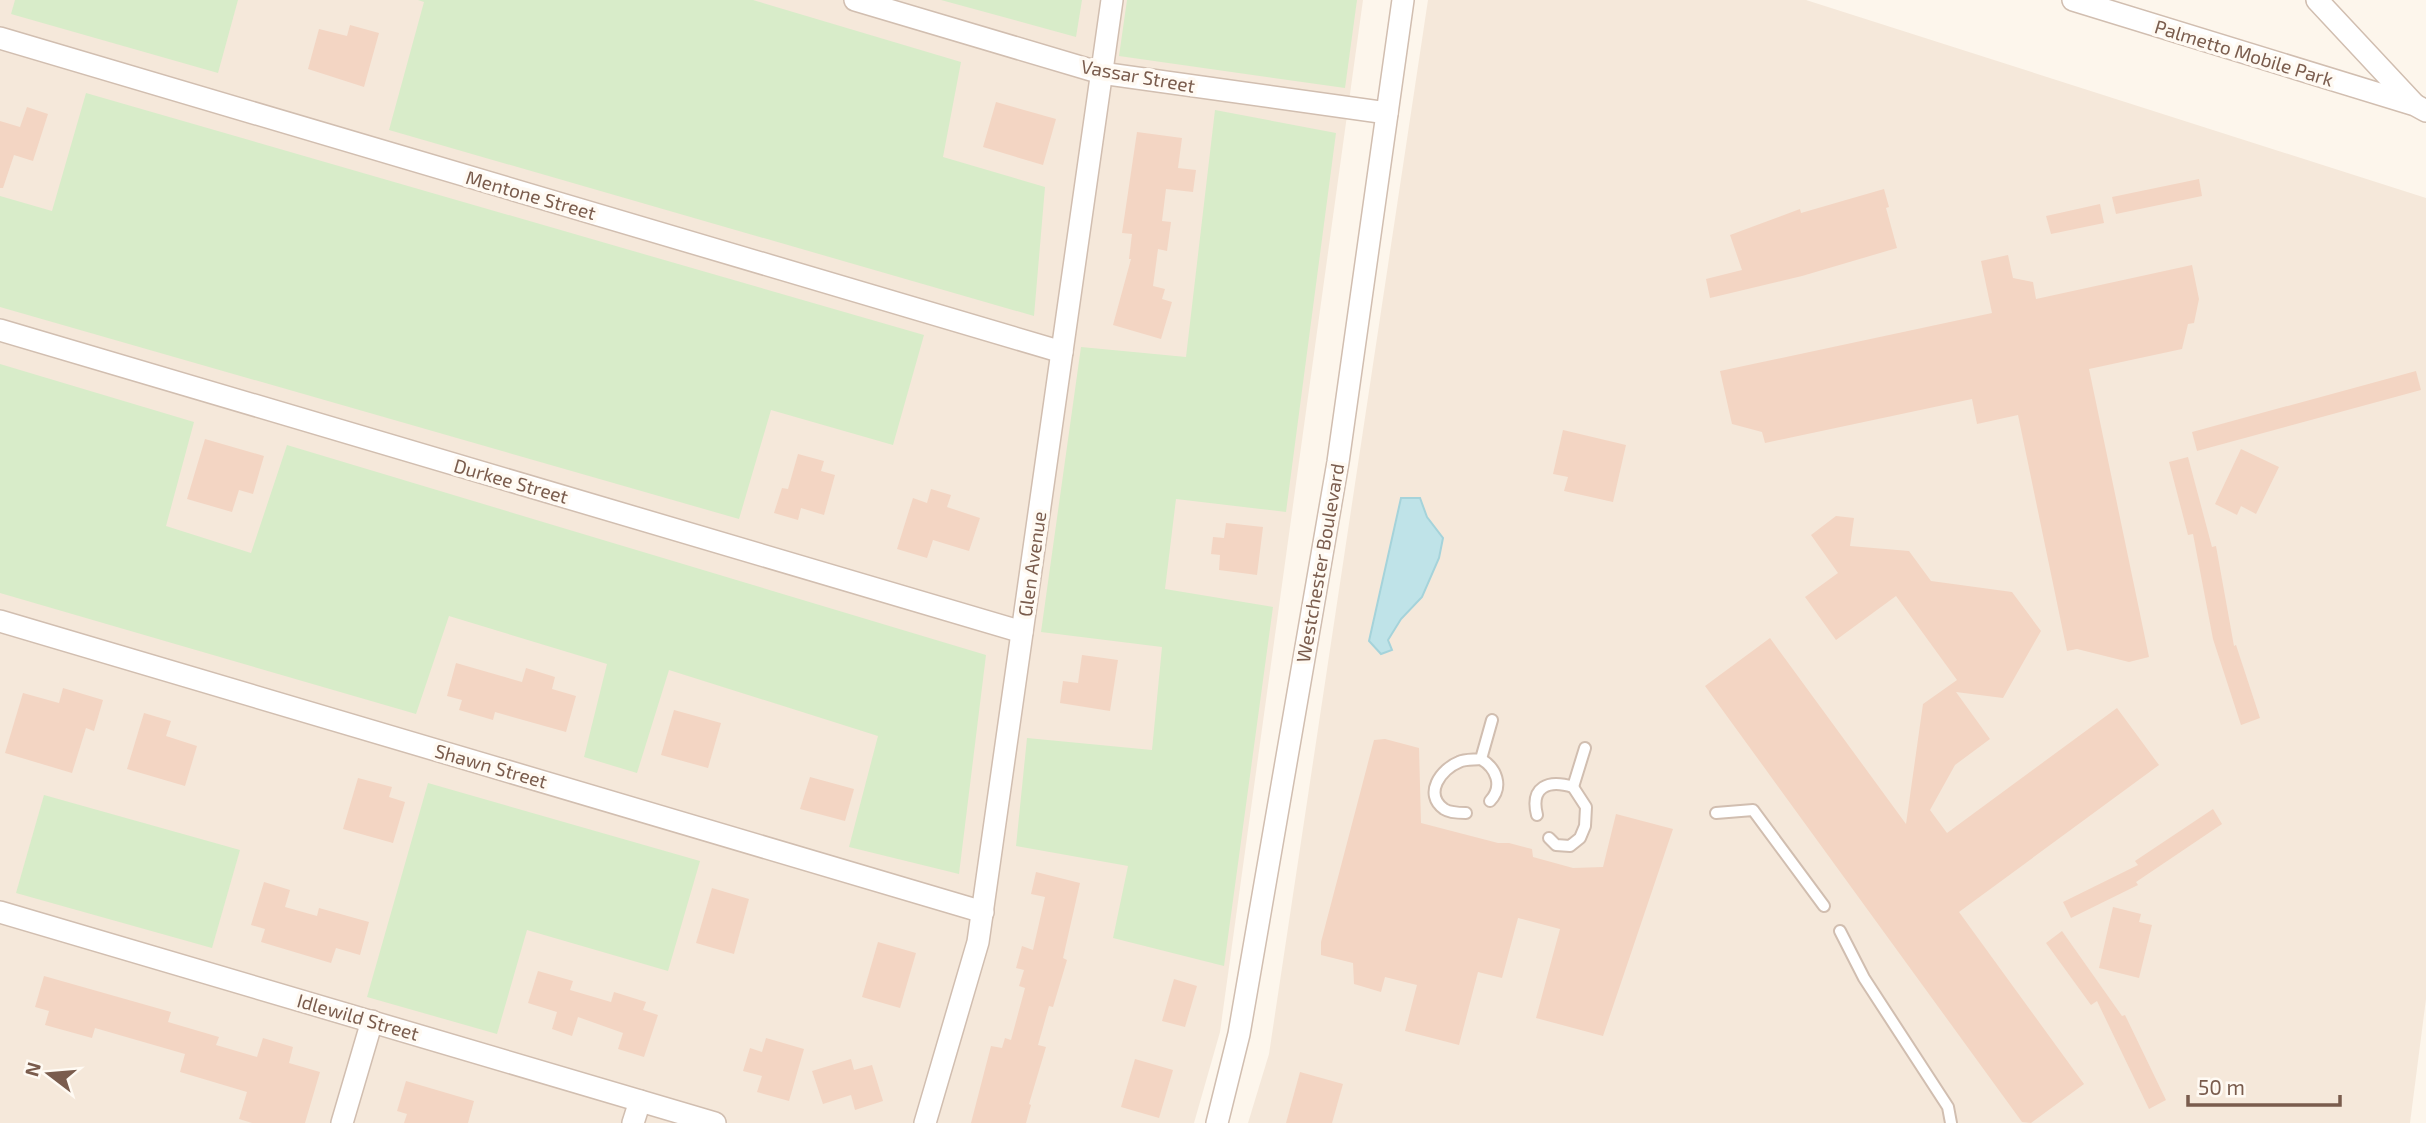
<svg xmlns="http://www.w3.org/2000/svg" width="2426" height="1123" font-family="'Exo 2',sans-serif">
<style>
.residential{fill:#f5e8da}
.green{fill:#d8ecc9}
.water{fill:#bfe3e8;stroke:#a5d3da;stroke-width:2}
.building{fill:#f3d5c3}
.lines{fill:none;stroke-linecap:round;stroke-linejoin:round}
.lane-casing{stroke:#d1beb0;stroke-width:14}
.street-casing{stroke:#d1beb0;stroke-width:24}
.lane{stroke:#fff;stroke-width:10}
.street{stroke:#fff;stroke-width:21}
.labels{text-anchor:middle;stroke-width:7;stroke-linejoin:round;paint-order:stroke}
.street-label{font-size:19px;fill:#7a5c4d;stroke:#fffaf3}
</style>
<rect width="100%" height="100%" fill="#fdf6ec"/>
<g class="residential">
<path d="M 0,0 L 1363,0 L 1220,1032 L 1194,1123 L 0,1123 Z"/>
<path d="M 1428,0 L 1806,0 L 2426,198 L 2426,999 L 2410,1123 L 1248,1123 L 1269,1054 Z"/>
</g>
<g class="green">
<path d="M 15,0 L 238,0 L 218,73 L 11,14 Z"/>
<path d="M 418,0 L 753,0 L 961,62 L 943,157 L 1045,187 L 1034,316 L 389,130 L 424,2 Z"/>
<path d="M 941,0 L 1082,0 L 1076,37 Z"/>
<path d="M 1127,0 L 1357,0 L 1345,88 L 1119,56 Z"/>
<path d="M 86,93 L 924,335 L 893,445 L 771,410 L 739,519 L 0,307 L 0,196 L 52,211 Z"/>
<path d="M 1215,110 L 1336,133 L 1286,512 L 1176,499 L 1165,589 L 1273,607 L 1224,966 L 1113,938 L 1128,866 L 1016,846 L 1027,738 L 1152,750 L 1162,647 L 1041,632 L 1081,347 L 1186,357 Z"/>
<path d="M 0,364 L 194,422 L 166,526 L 251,553 L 287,445 L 986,655 L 959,874 L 849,847 L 878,736 L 669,670 L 637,773 L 584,757 L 607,664 L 449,616 L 416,714 L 0,593 Z"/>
<path d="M 428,783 L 700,861 L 668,971 L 527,930 L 497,1034 L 367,997 Z"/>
<path d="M 44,795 L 240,850 L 212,948 L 16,893 Z"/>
</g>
<path class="water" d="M 1401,498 L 1420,498 L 1427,517 L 1443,538 L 1439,558 L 1422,597 L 1401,619 L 1388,640 L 1392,650 L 1381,654 L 1369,641 Z"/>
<g class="building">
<path d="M 350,25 L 379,33 L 364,87 L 308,69 L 319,29 L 347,36 Z"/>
<path d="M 996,102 L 1056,119 L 1043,165 L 983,147 Z"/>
<path d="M 27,107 L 48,114 L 33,161 L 14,155 L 3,188 L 0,188 L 0,121 L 20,127 Z"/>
<path d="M 1137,132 L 1182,138 L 1178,168 L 1196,170 L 1193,192 L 1166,189 L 1162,221 L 1171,222 L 1167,251 L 1158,249 L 1153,286 L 1165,289 L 1162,299 L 1172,302 L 1161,339 L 1113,325 L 1131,259 L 1129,259 L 1132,234 L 1122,233 Z"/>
<path d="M 2199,179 L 2202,196 L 2116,214 L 2112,197 Z"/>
<path d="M 1884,189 L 1889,207 L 1886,208 L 1897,248 L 1802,276 L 1710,298 L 1706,279 L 1742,270 L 1730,235 L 1800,209 L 1801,213 Z"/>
<path d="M 2100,204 L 2104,223 L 2051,234 L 2046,216 Z"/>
<path d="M 2008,255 L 2013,278 L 2033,282 L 2036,299 L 2192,265 L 2199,299 L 2194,323 L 2188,324 L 2182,349 L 2089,369 L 2149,657 L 2129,662 L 2077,649 L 2067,651 L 2018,415 L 1977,424 L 1972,399 L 1765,443 L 1762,432 L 1732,424 L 1720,371 L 1992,313 L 1981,261 Z"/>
<path d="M 2416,371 L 2421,390 L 2197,451 L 2192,432 Z"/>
<path d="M 1563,430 L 1626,445 L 1613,502 L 1564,491 L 1568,477 L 1553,474 Z"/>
<path d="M 205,439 L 264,456 L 253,494 L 239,490 L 232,512 L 187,499 Z"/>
<path d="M 2241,449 L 2279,467 L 2256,514 L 2241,506 L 2237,515 L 2215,504 Z"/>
<path d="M 798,454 L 824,461 L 821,471 L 835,475 L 824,515 L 801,508 L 798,520 L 774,513 L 782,488 L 788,489 Z"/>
<path d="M 2188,457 L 2212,547 L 2216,546 L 2234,646 L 2236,645 L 2260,718 L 2241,725 L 2213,639 L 2193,534 L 2188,535 L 2169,462 Z"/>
<path d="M 931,489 L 951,495 L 947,507 L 980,518 L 969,551 L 933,540 L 927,558 L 897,549 L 913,498 L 927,503 Z"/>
<path d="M 1836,516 L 1854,518 L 1850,546 L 1909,551 L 1931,581 L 2012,592 L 2041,631 L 2003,698 L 1956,692 L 1990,739 L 1955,765 L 1930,810 L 1947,833 L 2117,708 L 2159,765 L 1959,912 L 2084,1084 L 2031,1123 L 2022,1122 L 1705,686 L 1770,638 L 1906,824 L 1923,704 L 1957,680 L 1896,596 L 1836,640 L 1805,597 L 1838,573 L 1811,535 Z"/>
<path d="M 1226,523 L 1263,527 L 1257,575 L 1219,570 L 1220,555 L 1211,554 L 1213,537 L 1224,538 Z"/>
<path d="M 1082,655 L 1118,660 L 1110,711 L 1060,703 L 1063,681 L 1078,683 Z"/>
<path d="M 456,663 L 522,682 L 526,668 L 555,677 L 552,689 L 576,696 L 566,732 L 495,712 L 493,720 L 459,710 L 462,700 L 447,696 Z"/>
<path d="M 63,688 L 103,700 L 94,731 L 86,728 L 72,773 L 5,753 L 23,693 L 59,703 Z"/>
<path d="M 674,710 L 721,723 L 708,768 L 661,755 Z"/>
<path d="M 144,713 L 171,721 L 166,736 L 197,746 L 185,786 L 127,769 Z"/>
<path d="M 1385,739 L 1419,748 L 1421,823 L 1498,843 L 1509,843 L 1532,849 L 1533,857 L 1573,868 L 1603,867 L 1616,814 L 1673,829 L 1603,1036 L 1536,1018 L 1560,929 L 1518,918 L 1502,978 L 1478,972 L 1459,1045 L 1405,1031 L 1417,985 L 1385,977 L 1381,992 L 1354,984 L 1353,963 L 1321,955 L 1321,942 L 1374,740 Z"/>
<path d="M 810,777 L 854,789 L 845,821 L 800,809 Z"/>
<path d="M 358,778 L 392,787 L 389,797 L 405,802 L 393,843 L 343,829 Z"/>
<path d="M 2213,809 L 2222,824 L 2136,882 L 2138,885 L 2071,918 L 2063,902 L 2138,865 L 2135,861 Z"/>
<path d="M 1036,872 L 1080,883 L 1063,958 L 1067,960 L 1053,1007 L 1049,1006 L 1038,1045 L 1046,1047 L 1029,1104 L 1031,1105 L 1026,1123 L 971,1123 L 991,1046 L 1002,1048 L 1005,1038 L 1011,1040 L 1025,988 L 1019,986 L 1024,970 L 1016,968 L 1022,946 L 1033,950 L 1045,897 L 1031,894 Z"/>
<path d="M 264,882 L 290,890 L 285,907 L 317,916 L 319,908 L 369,922 L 360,955 L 336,948 L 331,963 L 261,942 L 265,929 L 251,925 Z"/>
<path d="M 712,888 L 749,899 L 734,954 L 696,943 Z"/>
<path d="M 2113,907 L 2141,914 L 2139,922 L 2152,925 L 2139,978 L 2099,968 Z"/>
<path d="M 2062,931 L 2122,1016 L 2125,1015 L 2166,1100 L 2149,1109 L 2097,1001 L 2091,1005 L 2046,943 Z"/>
<path d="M 878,942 L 916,953 L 900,1008 L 862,997 Z"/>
<path d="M 538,971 L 573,981 L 570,990 L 611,1002 L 614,992 L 646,1002 L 643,1010 L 658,1015 L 644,1057 L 618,1049 L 623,1033 L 578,1017 L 572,1036 L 552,1029 L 557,1012 L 528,1003 Z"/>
<path d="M 44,976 L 171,1012 L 168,1022 L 219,1037 L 216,1045 L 257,1057 L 263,1038 L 293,1047 L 289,1063 L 320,1072 L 305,1123 L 252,1123 L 239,1119 L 247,1092 L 180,1072 L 185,1054 L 95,1028 L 92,1038 L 45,1025 L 49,1011 L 35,1007 Z"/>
<path d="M 1174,979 L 1197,986 L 1185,1027 L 1162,1021 Z"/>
<path d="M 766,1038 L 804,1049 L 789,1101 L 757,1092 L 762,1076 L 743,1071 L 750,1048 L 762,1052 Z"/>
<path d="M 851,1059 L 854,1070 L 872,1065 L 883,1101 L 855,1110 L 851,1095 L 823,1104 L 812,1071 Z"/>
<path d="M 1135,1059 L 1173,1070 L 1159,1118 L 1121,1107 Z"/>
<path d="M 1300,1072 L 1343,1084 L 1332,1123 L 1286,1123 Z"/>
<path d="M 406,1081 L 474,1101 L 468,1123 L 404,1123 L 407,1114 L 397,1111 Z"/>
</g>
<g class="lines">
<defs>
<g id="lane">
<path d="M 1481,759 C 1496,768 1504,786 1490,801"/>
<path d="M 1466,813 C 1459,813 1450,813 1444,809 C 1423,794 1441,769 1459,762 C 1465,759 1474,760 1481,759 L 1492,720"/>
<path d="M 1716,813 L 1753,810 L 1824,906"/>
<path d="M 1537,815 C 1530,787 1548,779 1573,787 L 1585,748"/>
<path d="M 1549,838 L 1556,845 L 1570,846 L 1580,838 L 1585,826 L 1586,807 L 1573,787"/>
<path d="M 1840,931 L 1864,978 L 1948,1107 L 1951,1123"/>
</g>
<g id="street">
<path d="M 855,0 L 1101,73 L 1387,113"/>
<path d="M 2073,0 L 2415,105 L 2426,111"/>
<path d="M 2317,0 L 2414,104"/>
<path d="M 0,38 L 1062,352"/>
<path d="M 0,330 L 1022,632"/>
<path d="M 0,621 L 983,912"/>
<path d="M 0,912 L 715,1123"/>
<path d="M 342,1123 L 372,1021"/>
<path d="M 633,1123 L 640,1101"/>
<path d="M 925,1123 L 978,942 L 1112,0"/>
<path d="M 1217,1123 L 1239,1034 L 1338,462 L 1403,0"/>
</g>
</defs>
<use href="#lane" class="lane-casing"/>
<use href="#street" class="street-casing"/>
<use href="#lane" class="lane"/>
<use href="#street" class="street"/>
</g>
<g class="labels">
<g class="street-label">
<text transform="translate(2244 53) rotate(17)" y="7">Palmetto Mobile Park</text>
<text transform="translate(1138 76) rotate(10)" y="7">Vassar Street</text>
<text transform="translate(531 195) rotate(16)" y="7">Mentone Street</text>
<text transform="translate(511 481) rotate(16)" y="7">Durkee Street</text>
<text transform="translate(1320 563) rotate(-80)" y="7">Westchester Boulevard</text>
<text transform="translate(1032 564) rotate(-82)" y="7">Glen Avenue</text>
<text transform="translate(491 766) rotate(16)" y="7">Shawn Street</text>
<text transform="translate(358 1017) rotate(16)" y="7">Idlewild Street</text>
</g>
</g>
<g transform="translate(49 1074) rotate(286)" stroke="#fffaf3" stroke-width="5" paint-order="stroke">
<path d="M0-5L12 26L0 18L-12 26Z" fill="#7a5c4d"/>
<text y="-10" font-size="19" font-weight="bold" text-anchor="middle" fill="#7a5c4d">N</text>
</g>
<path d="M2188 1095v10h152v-10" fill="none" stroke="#7a5c4d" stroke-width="3.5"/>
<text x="2198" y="1095" font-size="21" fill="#7a5c4d" stroke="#fffaf3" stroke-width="5" paint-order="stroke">50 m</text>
</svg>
